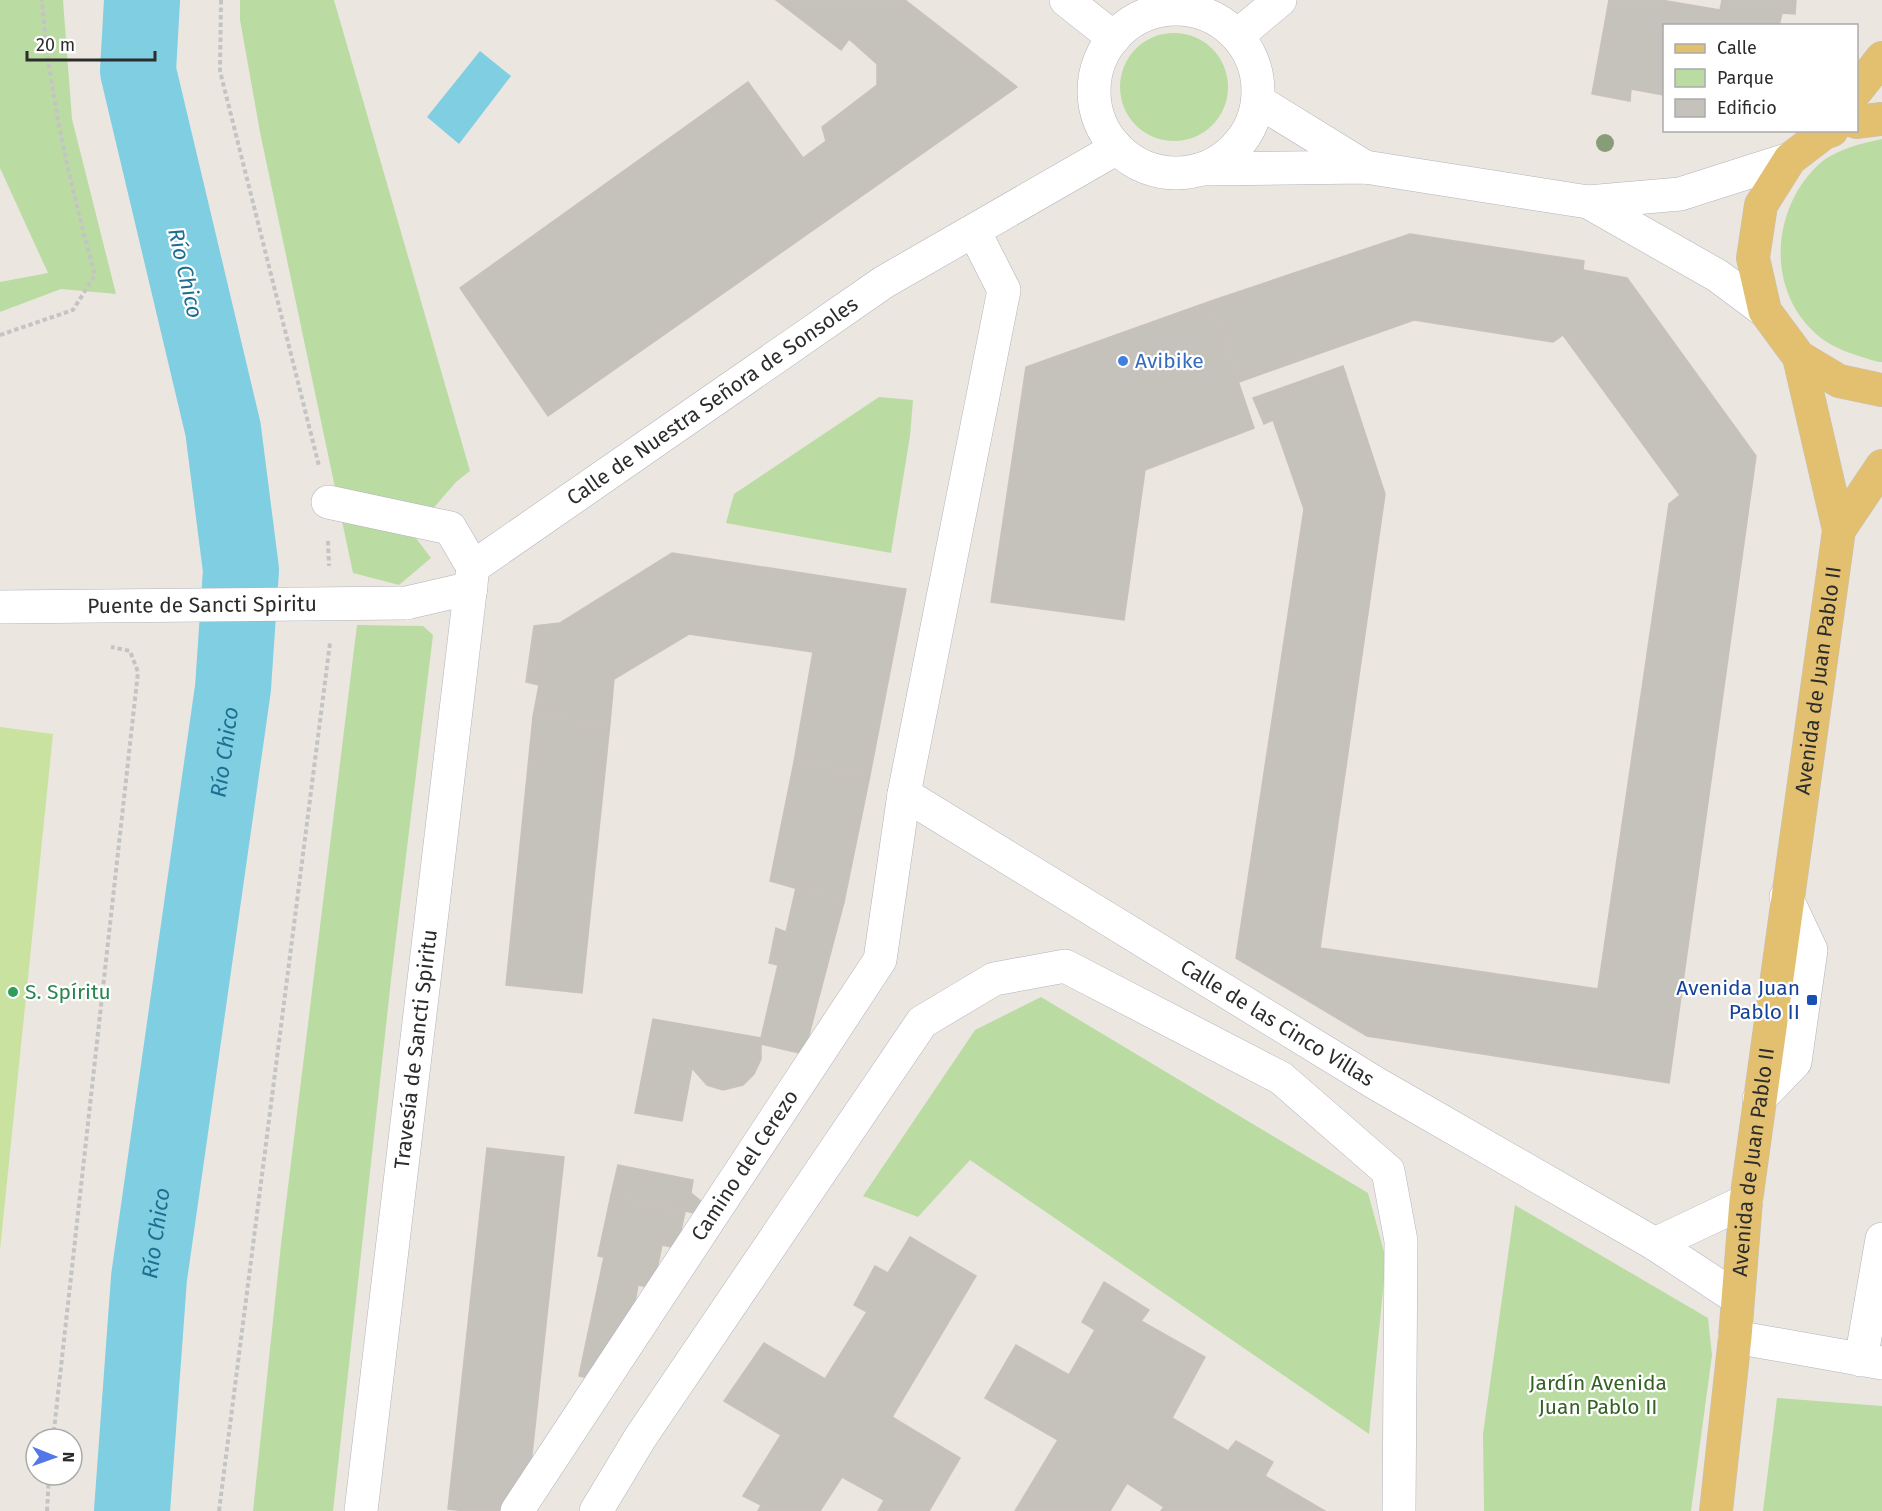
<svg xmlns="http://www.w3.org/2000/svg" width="1882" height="1511" font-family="'Fira Sans',sans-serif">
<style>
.green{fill:#badca3}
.pitch{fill:#cae2a0}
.water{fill:#7fcee2}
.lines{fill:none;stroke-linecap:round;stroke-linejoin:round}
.river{stroke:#7fcee2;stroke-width:76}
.building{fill:#c5c1bb;stroke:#c8c2ba;stroke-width:1.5}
.minor-casing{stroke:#b1b3bb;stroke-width:34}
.major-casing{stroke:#c4c4c4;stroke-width:34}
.path{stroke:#c4c4c4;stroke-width:4;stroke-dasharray:4.5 3;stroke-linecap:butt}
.minor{stroke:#fff;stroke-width:33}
.major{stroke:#e2c070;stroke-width:33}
.minor-bridge-casing{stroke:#b1b3bb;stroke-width:34;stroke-linecap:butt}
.minor-bridge{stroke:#fff;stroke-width:33}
.tree{fill:#879d78}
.shop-dot{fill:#3f7fe0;stroke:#fff;stroke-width:2}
.leisure-dot{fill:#2e9e5b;stroke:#fff;stroke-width:2}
.transit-dot{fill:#1a4fb4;stroke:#fff;stroke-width:2}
.labels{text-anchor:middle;stroke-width:4.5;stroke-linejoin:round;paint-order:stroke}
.shop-label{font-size:21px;fill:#366cbe;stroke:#fff;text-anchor:start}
.street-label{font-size:21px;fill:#2c2c2c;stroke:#fff}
.transit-label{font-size:21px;fill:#164399;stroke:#fff;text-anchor:end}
.leisure-label{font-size:21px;fill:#27864d;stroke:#fff;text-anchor:start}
.park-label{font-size:21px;fill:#346223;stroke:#fff}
.water-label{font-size:22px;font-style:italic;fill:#1d6f90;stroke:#fff}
</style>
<rect width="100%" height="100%" fill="#ece6e0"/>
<g class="green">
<path d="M 0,0 L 63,0 L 72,119 L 116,294 L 61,289 L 0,312 L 0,282 L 48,273 L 0,168 Z"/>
<path d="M 240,0 L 334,0 L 470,471 L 456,482 L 412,533 L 431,558 L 399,585 L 353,573 L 260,132 L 240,20 Z"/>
<circle cx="1174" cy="87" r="54"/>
<path d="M 1882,139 L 1882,362 L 1879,362 C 1855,355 1831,349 1813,331 C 1767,287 1772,211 1816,167 C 1833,150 1859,144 1882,139 Z"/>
<path d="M 879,397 L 913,400 L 910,436 L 891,553 L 726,523 L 734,494 Z"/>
<path d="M 357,625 L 423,626 L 433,635 L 392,971 L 333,1511 L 253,1511 L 281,1244 Z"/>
<path d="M 1041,997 L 1368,1193 L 1386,1259 L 1369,1434 L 970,1160 L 918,1217 L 863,1196 L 975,1030 Z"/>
<path d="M 1515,1205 L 1708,1318 L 1712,1355 L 1691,1511 L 1484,1511 L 1483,1434 Z"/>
<path d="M 1777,1398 L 1882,1406 L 1882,1511 L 1763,1511 Z"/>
</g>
<path class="pitch" d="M 0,727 L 53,734 L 0,1250 Z"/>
<path class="water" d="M 480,51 L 511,76 L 459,144 L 427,117 Z"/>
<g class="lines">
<path class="river" id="s1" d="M 132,1511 L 149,1278 L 233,688 L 241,570 L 223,429 L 138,71 L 142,0"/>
</g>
<g class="building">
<path d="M 776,0 L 905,0 L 1017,87 L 548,416 L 460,288 L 748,82 L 803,158 L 826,141 L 822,127 L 877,85 L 877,64 L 849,39 L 841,50 Z"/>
<path d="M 1609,0 L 1661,0 L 1720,10 L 1722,0 L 1796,0 L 1795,14 L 1782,13 L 1779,26 L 1664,26 L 1664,95 L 1631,89 L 1630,101 L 1592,94 Z"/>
<path d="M 1410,234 L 1584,261 L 1583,270 L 1627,278 L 1756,456 L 1669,1083 L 1367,1036 L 1236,958 L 1304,509 L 1273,420 L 1264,424 L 1253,398 L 1343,366 L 1385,494 L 1320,948 L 1598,989 L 1669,504 L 1680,495 L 1563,335 L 1553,342 L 1414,320 L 1239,382 L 1211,301 Z"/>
<path d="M 1211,301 L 1254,428 L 1145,470 L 1124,620 L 991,602 L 1026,367 Z"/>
<path d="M 672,553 L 906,589 L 870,775 L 794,762 L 813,652 L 689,634 L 614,679 L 610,723 L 533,717 L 539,685 L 526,682 L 534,626 L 560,623 Z"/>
<path d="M 533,717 L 610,723 L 582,993 L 506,985 Z"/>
<path d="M 794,762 L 870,775 L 844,902 L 770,881 Z"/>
<path d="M 796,888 L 844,902 L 804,1054 L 761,1044 L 761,1059 L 754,1074 L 743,1085 L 723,1090 L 707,1085 L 692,1068 L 682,1121 L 635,1113 L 653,1019 L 761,1038 L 778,965 L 769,963 L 776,928 L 786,932 Z"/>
<path d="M 487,1148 L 564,1157 L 530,1473 L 504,1511 L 465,1511 L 448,1509 Z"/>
<path d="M 618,1165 L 693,1180 L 691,1193 L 708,1207 L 703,1215 L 611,1195 Z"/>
<path d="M 611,1195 L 685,1212 L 677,1248 L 662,1245 L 653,1288 L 638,1285 L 631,1324 L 592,1379 L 579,1376 L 604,1257 L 598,1256 Z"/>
<path d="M 910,1237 L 976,1276 L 892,1417 L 960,1458 L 929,1511 L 878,1511 L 884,1500 L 842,1477 L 820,1511 L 758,1511 L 761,1505 L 743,1496 L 781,1435 L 724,1401 L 764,1343 L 825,1379 L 867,1312 L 854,1305 L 875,1266 L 888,1273 Z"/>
<path d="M 1104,1282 L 1149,1310 L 1141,1321 L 1205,1357 L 1172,1418 L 1228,1451 L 1236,1441 L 1273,1462 L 1265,1476 L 1325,1511 L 1161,1511 L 1164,1507 L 1127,1483 L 1110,1511 L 1015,1511 L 1058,1440 L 985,1398 L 1016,1345 L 1069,1375 L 1095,1330 L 1082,1322 Z"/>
</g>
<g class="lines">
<defs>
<g id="minor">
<path d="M 1066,0 L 1114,38"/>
<circle cx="1176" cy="91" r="82"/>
<path d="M 1237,36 L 1280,0"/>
<path d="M 1258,101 L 1365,167"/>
<path d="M 1203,169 L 1365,167 L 1588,202 L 1680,194 L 1790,159"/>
<path d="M 1588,202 L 1718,276 L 1765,311"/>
<path d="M 328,502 L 450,528 L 473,567"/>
<path d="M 406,603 L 471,588"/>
<path id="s2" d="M 904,794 L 1377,1084 L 1655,1244 L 1737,1298"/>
<path d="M 1759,1099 L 1795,1062 L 1811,950 L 1786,897"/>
<path d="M 1655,1244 L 1746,1201"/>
<path d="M 1735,1337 L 1882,1363"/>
<path d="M 1861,1360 L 1882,1239"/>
<path id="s3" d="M 361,1511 L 473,567 L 884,282 L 1117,148"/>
<path id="s4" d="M 517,1511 L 880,960 L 904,794 L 1004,290 L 974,231"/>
<path d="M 596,1511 L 640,1438 L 922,1022 L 994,979 L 1065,966 L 1281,1078 L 1388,1171 L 1401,1241 L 1399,1511"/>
</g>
<g id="major">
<path d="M 1856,91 L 1882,58"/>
<path d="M 1856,122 L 1882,119"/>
<path d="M 1832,130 L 1824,133 L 1790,159 L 1761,205 L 1753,258 L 1765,311 L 1799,357 L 1839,381 L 1882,390"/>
<path d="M 1839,530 L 1882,466"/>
<path id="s5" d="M 1716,1511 L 1735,1337 L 1746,1201 L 1839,530 L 1799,357"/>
</g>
</defs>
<use href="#minor" class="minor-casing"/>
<use href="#major" class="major-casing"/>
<g class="path">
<path d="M 221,0 L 220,71 L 319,466"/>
<path d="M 0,335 L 73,310 L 95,275 C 70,184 49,94 42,0"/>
<path d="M 328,541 L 329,566"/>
<path d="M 53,1439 L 138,672 L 130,651 L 111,647"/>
<path d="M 47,1511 L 49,1475"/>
<path d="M 219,1511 L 330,643"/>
</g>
<use href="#minor" class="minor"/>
<use href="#major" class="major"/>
<defs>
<g id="minor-bridge">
<path id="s6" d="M 0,607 L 406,603"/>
</g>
</defs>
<use href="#minor-bridge" class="minor-bridge-casing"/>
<use href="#minor-bridge" class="minor-bridge"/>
</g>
<circle class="tree" cx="1605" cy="143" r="9"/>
<circle class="shop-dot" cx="1123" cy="361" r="6"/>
<circle class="leisure-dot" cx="13" cy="992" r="6"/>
<rect class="transit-dot" x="1806" y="994" width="12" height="12" rx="3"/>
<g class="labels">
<g class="shop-label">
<text x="1135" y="368">Avibike</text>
</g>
<g class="street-label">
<text dy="7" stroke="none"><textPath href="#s3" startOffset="1242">Calle de Nuestra Señora de Sonsoles</textPath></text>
<text dy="7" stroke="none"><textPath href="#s6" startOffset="202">Puente de Sancti Spiritu</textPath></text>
<text dy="7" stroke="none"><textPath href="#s5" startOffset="837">Avenida de Juan Pablo II</textPath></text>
<text dy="7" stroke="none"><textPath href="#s2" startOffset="438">Calle de las Cinco Villas</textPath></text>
<text dy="7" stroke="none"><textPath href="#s3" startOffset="465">Travesía de Sancti Spiritu</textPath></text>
<text dy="7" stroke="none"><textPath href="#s5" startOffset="351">Avenida de Juan Pablo II</textPath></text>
<text dy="7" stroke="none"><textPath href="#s4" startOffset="414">Camino del Cerezo</textPath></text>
</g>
<g class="transit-label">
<text x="1800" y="995">Avenida Juan<tspan x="1800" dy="24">Pablo II</tspan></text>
</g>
<g class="leisure-label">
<text x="25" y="999">S. Spíritu</text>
</g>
<g class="park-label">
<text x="1598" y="1390">Jardín Avenida<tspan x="1598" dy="24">Juan Pablo II</tspan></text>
</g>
<g class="water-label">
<text transform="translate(186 273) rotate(77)" y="8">Río Chico</text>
<text dy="8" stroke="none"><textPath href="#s1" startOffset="765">Río Chico</textPath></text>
<text dy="8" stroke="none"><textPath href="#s1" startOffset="279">Río Chico</textPath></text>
</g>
</g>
<rect x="1663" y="24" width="195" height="108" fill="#ffffff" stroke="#ababab" stroke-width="1.5"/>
<rect x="1675" y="44" width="30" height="9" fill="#e2c070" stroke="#ababab" stroke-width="1.5"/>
<text x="1717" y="54" font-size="18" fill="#2c2c2c">Calle</text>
<rect x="1675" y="69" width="30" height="18" fill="#badca3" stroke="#ababab" stroke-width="1.5"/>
<text x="1717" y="84" font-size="18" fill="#2c2c2c">Parque</text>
<rect x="1675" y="99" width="30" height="18" fill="#c5c1bb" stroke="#ababab" stroke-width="1.5"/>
<text x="1717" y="114" font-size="18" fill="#2c2c2c">Edificio</text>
<g transform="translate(54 1457) rotate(91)"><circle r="28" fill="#ffffff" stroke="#ababab" stroke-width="1.5"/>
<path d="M0-4.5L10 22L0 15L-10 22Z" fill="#5377e6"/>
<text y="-9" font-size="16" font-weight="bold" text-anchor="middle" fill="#2c2c2c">N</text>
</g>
<path d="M27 51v9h128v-9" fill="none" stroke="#2c2c2c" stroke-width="3"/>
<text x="36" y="51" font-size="18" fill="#2c2c2c" stroke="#ffffff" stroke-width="4.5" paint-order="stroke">20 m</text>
</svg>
